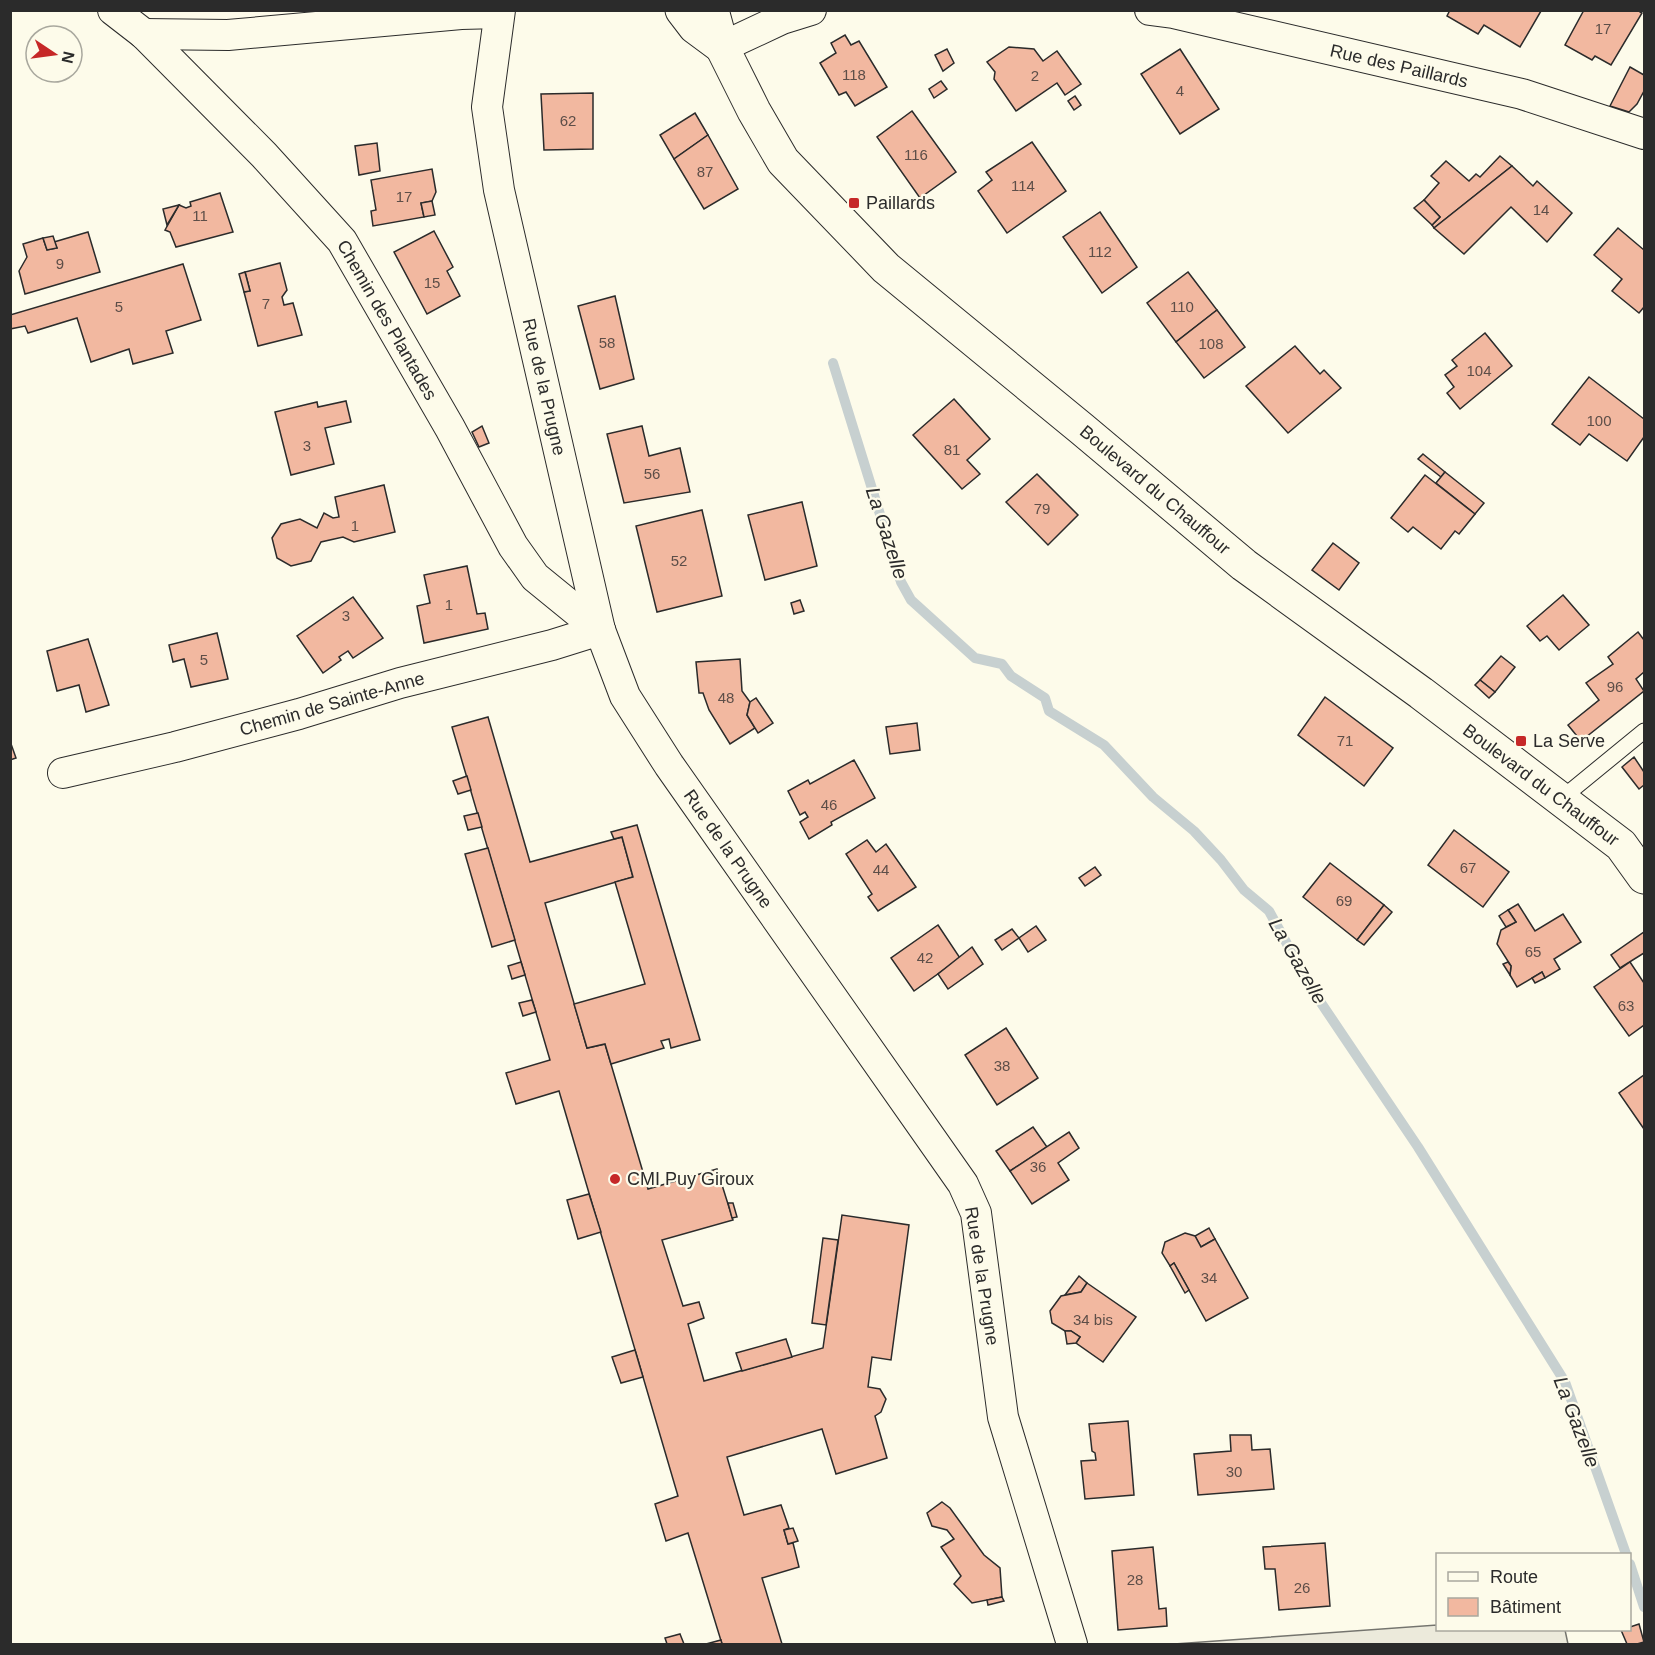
<svg xmlns="http://www.w3.org/2000/svg" width="1655" height="1655" font-family="Helvetica,sans-serif">
<style>
.parking{fill:#eceadb;stroke:#74746e;stroke-width:1.5}
.lines{fill:none;stroke-linecap:round;stroke-linejoin:round}
.stream{stroke:#c7d0d0;stroke-width:10}
.building{fill:#f2b8a0;stroke:#2b2b2b;stroke-width:1.5}
.service-casing{stroke:#2b2b2b;stroke-width:17}
.minor-casing{stroke:#2b2b2b;stroke-width:32}
.secondary-casing{stroke:#2b2b2b;stroke-width:35}
.service{stroke:#fdfbea;stroke-width:15}
.minor{stroke:#fdfbea;stroke-width:30}
.secondary{stroke:#fdfbea;stroke-width:33}
.poi-dot{fill:#c62828;stroke:#fdfbea;stroke-width:2}
.labels{text-anchor:middle;stroke-width:4.5;stroke-linejoin:round;paint-order:stroke}
.number-label{font-size:15px;fill:#5d4e48}
.street-label{font-size:18px;fill:#2b2b2b;stroke:#fdfbea}
.poi-label{font-size:18px;fill:#2b2b2b;stroke:#fdfbea;text-anchor:start}
.water-label{font-size:20px;font-style:italic;fill:#2b2b2b;stroke:#fdfbea}
</style>
<rect width="100%" height="100%" fill="#fdfbea"/>
<path class="parking" d="M 1437,1625 L 1438,1630 L 1565,1630 L 1568,1644 L 1174,1644 Z"/>
<g class="lines">
<g class="stream">
<path d="M 833,363 L 901,582 L 911,600 L 975,658 L 1002,664 L 1011,676 L 1045,698 L 1049,711 L 1104,745 L 1153,797 L 1194,831 L 1221,860 L 1244,890 L 1269,911 L 1311,988 L 1418,1147 L 1565,1382 L 1626,1554"/>
<path d="M 1630,1564 L 1644,1607"/>
</g>
</g>
<g class="building">
<path d="M 1450,10 L 1541,10 L 1541,11 L 1520,47 L 1484,25 L 1478,34 L 1447,16 Z"/>
<path d="M 1584,10 L 1637,10 L 1642,13 L 1611,65 L 1595,56 L 1592,60 L 1565,45 Z"/>
<path d="M 845,35 L 851,45 L 859,41 L 887,87 L 855,106 L 846,92 L 839,95 L 820,63 L 836,53 L 831,43 Z"/>
<path d="M 1009,47 L 1034,49 L 1043,61 L 1057,51 L 1081,84 L 1065,95 L 1057,83 L 1016,111 L 994,79 L 995,72 L 987,62 Z"/>
<path d="M 947,49 L 954,63 L 943,71 L 935,55 Z"/>
<path d="M 1180,49 L 1219,109 L 1180,134 L 1141,74 Z"/>
<path d="M 1630,67 L 1644,75 L 1644,91 L 1637,104 L 1629,112 L 1610,106 Z"/>
<path d="M 941,81 L 947,89 L 934,98 L 929,89 Z"/>
<path d="M 593,93 L 593,149 L 544,150 L 541,94 Z"/>
<path d="M 1075,96 L 1081,105 L 1074,110 L 1068,101 Z"/>
<path d="M 912,111 L 956,172 L 920,198 L 877,137 Z"/>
<path d="M 695,113 L 708,135 L 674,159 L 660,135 Z"/>
<path d="M 708,135 L 738,189 L 704,209 L 674,159 Z"/>
<path d="M 1032,142 L 1066,191 L 1007,233 L 978,191 L 992,180 L 986,172 Z"/>
<path d="M 377,143 L 380,171 L 359,175 L 355,146 Z"/>
<path d="M 1500,156 L 1512,166 L 1434,228 L 1432,225 L 1440,217 L 1424,200 L 1439,183 L 1431,176 L 1446,161 L 1469,181 L 1476,174 L 1480,177 Z"/>
<path d="M 1512,166 L 1533,186 L 1537,181 L 1572,213 L 1547,242 L 1511,207 L 1464,254 L 1434,228 Z"/>
<path d="M 432,169 L 436,192 L 432,201 L 421,203 L 424,217 L 373,226 L 371,211 L 376,210 L 371,180 Z"/>
<path d="M 220,193 L 233,232 L 176,247 L 170,232 L 165,230 L 179,205 L 186,208 L 191,206 L 190,202 Z"/>
<path d="M 1424,200 L 1440,217 L 1432,225 L 1414,208 Z"/>
<path d="M 432,201 L 435,215 L 424,217 L 421,203 Z"/>
<path d="M 179,205 L 167,225 L 163,209 Z"/>
<path d="M 1100,212 L 1137,267 L 1102,293 L 1063,237 Z"/>
<path d="M 1618,228 L 1644,250 L 1644,307 L 1639,313 L 1612,291 L 1622,279 L 1594,255 Z"/>
<path d="M 434,231 L 453,267 L 447,271 L 460,296 L 427,314 L 394,252 Z"/>
<path d="M 88,232 L 100,272 L 25,294 L 19,271 L 27,257 L 23,244 L 43,238 L 47,250 L 57,248 L 54,242 Z"/>
<path d="M 53,236 L 57,248 L 47,250 L 43,238 Z"/>
<path d="M 280,263 L 287,290 L 282,297 L 284,305 L 293,303 L 302,335 L 258,346 L 244,292 L 250,291 L 245,272 Z"/>
<path d="M 183,264 L 201,320 L 166,331 L 173,353 L 133,364 L 129,349 L 91,362 L 77,318 L 28,333 L 25,326 L 10,329 L 10,315 Z"/>
<path d="M 245,272 L 250,291 L 244,292 L 239,274 Z"/>
<path d="M 1188,272 L 1217,310 L 1176,342 L 1147,303 Z"/>
<path d="M 615,296 L 634,379 L 600,389 L 578,306 Z"/>
<path d="M 1217,310 L 1245,347 L 1204,378 L 1176,342 Z"/>
<path d="M 1485,333 L 1512,366 L 1460,409 L 1447,393 L 1454,387 L 1445,375 L 1457,366 L 1452,360 Z"/>
<path d="M 1295,346 L 1320,374 L 1324,370 L 1341,388 L 1288,433 L 1246,386 Z"/>
<path d="M 1589,377 L 1644,419 L 1644,437 L 1627,461 L 1589,434 L 1580,445 L 1552,424 Z"/>
<path d="M 954,399 L 990,439 L 967,460 L 980,474 L 962,489 L 913,435 Z"/>
<path d="M 346,401 L 351,422 L 325,428 L 334,464 L 291,475 L 275,412 L 317,402 L 318,407 Z"/>
<path d="M 482,426 L 489,443 L 479,447 L 472,432 Z"/>
<path d="M 642,426 L 649,456 L 680,448 L 690,492 L 624,503 L 607,434 Z"/>
<path d="M 1423,454 L 1445,472 L 1441,477 L 1418,459 Z"/>
<path d="M 1445,472 L 1484,503 L 1475,514 L 1436,483 Z"/>
<path d="M 1037,474 L 1078,515 L 1048,545 L 1006,502 Z"/>
<path d="M 1425,475 L 1475,514 L 1459,534 L 1455,531 L 1441,549 L 1413,527 L 1408,532 L 1391,518 Z"/>
<path d="M 384,485 L 395,532 L 354,542 L 343,537 L 321,542 L 311,561 L 291,566 L 277,558 L 272,538 L 281,524 L 300,519 L 317,528 L 324,513 L 333,518 L 339,517 L 335,497 Z"/>
<path d="M 802,502 L 817,566 L 765,580 L 748,515 Z"/>
<path d="M 702,510 L 722,596 L 657,612 L 636,526 Z"/>
<path d="M 1333,543 L 1359,563 L 1339,590 L 1312,570 Z"/>
<path d="M 467,566 L 477,614 L 485,613 L 488,629 L 424,643 L 417,606 L 430,603 L 424,575 Z"/>
<path d="M 1563,595 L 1589,625 L 1559,650 L 1547,636 L 1540,641 L 1527,626 Z"/>
<path d="M 353,597 L 383,638 L 353,658 L 348,651 L 339,657 L 341,660 L 323,673 L 297,636 Z"/>
<path d="M 800,600 L 804,611 L 794,614 L 791,603 Z"/>
<path d="M 1638,632 L 1644,640 L 1644,672 L 1636,679 L 1644,691 L 1581,741 L 1568,725 L 1599,700 L 1586,683 L 1613,664 L 1608,657 Z"/>
<path d="M 217,633 L 228,679 L 191,687 L 184,659 L 173,662 L 169,645 Z"/>
<path d="M 88,639 L 109,705 L 86,712 L 79,685 L 57,691 L 47,651 Z"/>
<path d="M 1501,656 L 1515,667 L 1495,692 L 1480,680 Z"/>
<path d="M 740,659 L 742,691 L 750,702 L 747,715 L 755,728 L 730,744 L 709,710 L 703,693 L 699,693 L 696,662 Z"/>
<path d="M 1480,680 L 1495,692 L 1489,698 L 1475,685 Z"/>
<path d="M 1325,697 L 1393,748 L 1364,786 L 1298,735 Z"/>
<path d="M 756,698 L 773,723 L 758,733 L 747,715 L 750,702 Z"/>
<path d="M 488,717 L 530,862 L 622,837 L 633,877 L 545,903 L 587,1048 L 605,1044 L 648,1189 L 717,1169 L 733,1220 L 662,1240 L 683,1306 L 699,1302 L 704,1318 L 688,1324 L 704,1381 L 823,1348 L 842,1215 L 909,1225 L 891,1360 L 872,1357 L 868,1387 L 880,1389 L 886,1399 L 881,1412 L 875,1416 L 887,1458 L 836,1474 L 822,1429 L 727,1457 L 744,1515 L 781,1505 L 789,1528 L 784,1530 L 788,1544 L 793,1543 L 799,1567 L 762,1578 L 782,1644 L 722,1644 L 688,1533 L 666,1541 L 655,1504 L 678,1496 L 559,1091 L 516,1104 L 506,1073 L 550,1060 L 452,727 Z"/>
<path d="M 917,723 L 920,750 L 890,754 L 886,727 Z"/>
<path d="M 10,741 L 16,758 L 10,760 Z"/>
<path d="M 1634,757 L 1644,772 L 1644,785 L 1639,789 L 1622,767 Z"/>
<path d="M 854,760 L 875,798 L 831,822 L 832,825 L 809,839 L 800,822 L 808,817 L 805,812 L 800,815 L 788,791 L 808,780 L 810,784 Z"/>
<path d="M 467,776 L 471,790 L 458,794 L 453,781 Z"/>
<path d="M 478,813 L 482,827 L 468,830 L 464,816 Z"/>
<path d="M 637,825 L 700,1040 L 671,1048 L 669,1039 L 661,1041 L 664,1048 L 611,1064 L 605,1044 L 587,1048 L 574,1004 L 645,984 L 615,882 L 633,877 L 622,837 L 614,839 L 611,832 Z"/>
<path d="M 1454,830 L 1509,872 L 1483,907 L 1428,865 Z"/>
<path d="M 867,840 L 876,852 L 886,844 L 916,887 L 878,911 L 868,897 L 872,894 L 846,854 Z"/>
<path d="M 488,848 L 515,940 L 492,947 L 465,854 Z"/>
<path d="M 1330,863 L 1384,905 L 1357,940 L 1303,897 Z"/>
<path d="M 1095,867 L 1101,875 L 1085,886 L 1079,878 Z"/>
<path d="M 1518,904 L 1535,931 L 1563,914 L 1581,942 L 1554,959 L 1560,969 L 1545,978 L 1542,972 L 1517,987 L 1510,975 L 1511,966 L 1497,944 L 1501,930 L 1516,922 L 1508,910 Z"/>
<path d="M 1384,905 L 1392,912 L 1364,945 L 1357,940 Z"/>
<path d="M 1508,910 L 1516,922 L 1506,927 L 1499,916 Z"/>
<path d="M 938,925 L 960,958 L 914,991 L 891,958 Z"/>
<path d="M 1036,926 L 1046,940 L 1028,952 L 1019,938 Z"/>
<path d="M 1012,929 L 1019,938 L 1002,950 L 995,940 Z"/>
<path d="M 1644,932 L 1644,953 L 1620,968 L 1611,955 Z"/>
<path d="M 972,947 L 983,964 L 948,989 L 938,974 Z"/>
<path d="M 521,962 L 525,975 L 512,979 L 508,966 Z"/>
<path d="M 1508,962 L 1511,966 L 1510,975 L 1503,964 Z"/>
<path d="M 1630,962 L 1644,983 L 1644,1025 L 1629,1036 L 1594,987 Z"/>
<path d="M 1542,972 L 1545,978 L 1535,983 L 1532,978 Z"/>
<path d="M 532,1000 L 536,1012 L 523,1016 L 519,1003 Z"/>
<path d="M 1006,1028 L 1038,1078 L 997,1105 L 965,1055 Z"/>
<path d="M 1644,1075 L 1644,1129 L 1619,1093 Z"/>
<path d="M 1033,1127 L 1047,1147 L 1010,1171 L 996,1151 Z"/>
<path d="M 1069,1132 L 1079,1148 L 1058,1163 L 1069,1180 L 1032,1204 L 1010,1171 Z"/>
<path d="M 589,1194 L 601,1232 L 578,1239 L 567,1200 Z"/>
<path d="M 728,1203 L 733,1203 L 737,1217 L 732,1218 Z"/>
<path d="M 1209,1228 L 1215,1239 L 1201,1247 L 1195,1236 Z"/>
<path d="M 1185,1233 L 1195,1236 L 1201,1247 L 1215,1239 L 1248,1298 L 1206,1321 L 1174,1263 L 1170,1266 L 1162,1253 L 1165,1242 Z"/>
<path d="M 823,1238 L 838,1240 L 826,1325 L 812,1323 Z"/>
<path d="M 1174,1263 L 1189,1290 L 1185,1293 L 1170,1266 Z"/>
<path d="M 1079,1276 L 1087,1283 L 1081,1292 L 1065,1295 Z"/>
<path d="M 1087,1283 L 1136,1317 L 1103,1362 L 1076,1343 L 1080,1337 L 1071,1331 L 1065,1331 L 1052,1323 L 1050,1311 L 1061,1296 L 1081,1292 Z"/>
<path d="M 1065,1331 L 1071,1331 L 1080,1337 L 1076,1343 L 1067,1344 Z"/>
<path d="M 786,1339 L 792,1357 L 742,1371 L 736,1353 Z"/>
<path d="M 635,1350 L 643,1377 L 621,1383 L 612,1357 Z"/>
<path d="M 1128,1421 L 1134,1495 L 1085,1499 L 1081,1461 L 1096,1460 L 1095,1453 L 1092,1451 L 1089,1424 Z"/>
<path d="M 1230,1435 L 1251,1435 L 1252,1450 L 1270,1449 L 1274,1489 L 1198,1495 L 1194,1454 L 1231,1451 Z"/>
<path d="M 942,1502 L 950,1508 L 984,1555 L 1000,1568 L 1002,1597 L 972,1603 L 954,1584 L 961,1576 L 941,1547 L 954,1539 L 947,1530 L 932,1526 L 927,1513 Z"/>
<path d="M 793,1528 L 798,1541 L 788,1544 L 784,1530 Z"/>
<path d="M 1325,1543 L 1330,1606 L 1279,1610 L 1275,1569 L 1265,1569 L 1263,1547 Z"/>
<path d="M 1153,1547 L 1159,1609 L 1166,1608 L 1167,1626 L 1118,1630 L 1112,1551 Z"/>
<path d="M 1002,1597 L 1004,1601 L 988,1605 L 987,1600 Z"/>
<path d="M 1639,1624 L 1644,1642 L 1637,1644 L 1627,1644 L 1621,1630 L 1630,1630 L 1630,1627 Z"/>
<path d="M 680,1634 L 684,1644 L 667,1644 L 665,1638 Z"/>
<path d="M 721,1640 L 722,1644 L 706,1644 Z"/>
</g>
<g class="lines">
<defs>
<path id="service" d="M 1561,799 L 1644,731"/>
<g id="minor">
<path d="M 113,10 L 144,34 L 264,155 L 342,241 L 450,428 L 513,546 L 535,577 L 600,630"/>
<path d="M 500,10 L 487,107 L 499,190 L 600,630 L 625,696 L 669,765 L 963,1184 L 976,1213 L 1003,1417 L 1072,1644"/>
<path d="M 1150,10 L 1173,13 L 1522,94 L 1644,134"/>
<path d="M 144,34 L 228,35 L 461,14 L 499,13"/>
<path d="M 722,47 L 782,19 L 811,10"/>
<path d="M 63,773 L 175,747 L 299,714 L 400,683 L 552,645 L 600,630"/>
</g>
<g id="secondary">
<path d="M 682,10 L 695,27 L 722,47"/>
<path d="M 712,10 L 722,47 L 754,111 L 783,161 L 886,268 L 1082,429 L 1244,565 L 1421,693 L 1621,845 L 1644,877"/>
</g>
</defs>
<use href="#service" class="service-casing"/>
<use href="#minor" class="minor-casing"/>
<use href="#secondary" class="secondary-casing"/>
<use href="#service" class="service"/>
<use href="#minor" class="minor"/>
<use href="#secondary" class="secondary"/>
</g>
<g class="poi-dot">
<rect x="848" y="197" width="12" height="12" rx="3"/>
<rect x="1515" y="735" width="12" height="12" rx="3"/>
<circle cx="615" cy="1179" r="6"/>
</g>
<g class="labels">
<g class="number-label">
<text x="1603" y="34">17</text>
<text x="854" y="80">118</text>
<text x="1035" y="81">2</text>
<text x="1180" y="96">4</text>
<text x="568" y="126">62</text>
<text x="916" y="160">116</text>
<text x="705" y="177">87</text>
<text x="1023" y="191">114</text>
<text x="404" y="202">17</text>
<text x="1541" y="215">14</text>
<text x="200" y="221">11</text>
<text x="1100" y="257">112</text>
<text x="60" y="269">9</text>
<text x="432" y="288">15</text>
<text x="266" y="309">7</text>
<text x="119" y="312">5</text>
<text x="1182" y="312">110</text>
<text x="607" y="348">58</text>
<text x="1211" y="349">108</text>
<text x="1479" y="376">104</text>
<text x="1599" y="426">100</text>
<text x="307" y="451">3</text>
<text x="952" y="455">81</text>
<text x="652" y="479">56</text>
<text x="1042" y="514">79</text>
<text x="355" y="531">1</text>
<text x="679" y="566">52</text>
<text x="449" y="610">1</text>
<text x="346" y="621">3</text>
<text x="204" y="665">5</text>
<text x="1615" y="692">96</text>
<text x="726" y="703">48</text>
<text x="1345" y="746">71</text>
<text x="829" y="810">46</text>
<text x="1468" y="873">67</text>
<text x="881" y="875">44</text>
<text x="1344" y="906">69</text>
<text x="1533" y="957">65</text>
<text x="925" y="963">42</text>
<text x="1626" y="1011">63</text>
<text x="1002" y="1071">38</text>
<text x="1038" y="1172">36</text>
<text x="1209" y="1283">34</text>
<text x="1093" y="1325">34 bis</text>
<text x="1234" y="1477">30</text>
<text x="1135" y="1585">28</text>
<text x="1302" y="1593">26</text>
</g>
<g class="street-label">
<text transform="translate(1399 66) rotate(13)" y="6">Rue des Paillards</text>
<text transform="translate(387 320) rotate(60)" y="6">Chemin des Plantades</text>
<text transform="translate(544 387) rotate(77)" y="6">Rue de la Prugne</text>
<text transform="translate(1155 490) rotate(40)" y="6">Boulevard du Chauffour</text>
<text transform="translate(332 704) rotate(-16)" y="6">Chemin de Sainte-Anne</text>
<text transform="translate(1541 785) rotate(37)" y="6">Boulevard du Chauffour</text>
<text transform="translate(728 849) rotate(55)" y="6">Rue de la Prugne</text>
<text transform="translate(982 1276) rotate(81)" y="6">Rue de la Prugne</text>
</g>
<g class="poi-label">
<text x="866" y="209">Paillards</text>
<text x="1533" y="747">La Serve</text>
<text x="627" y="1185">CMI Puy Giroux</text>
</g>
<g class="water-label">
<text transform="translate(887 533) rotate(72)" y="7">La Gazelle</text>
<text transform="translate(1298 961) rotate(60)" y="7">La Gazelle</text>
<text transform="translate(1577 1422) rotate(69)" y="7">La Gazelle</text>
</g>
</g>
<rect width="1655" height="1655" fill="none" stroke="#2b2b2b" stroke-width="24"/>
<rect x="1436" y="1553" width="195" height="78" fill="#fdfbea" stroke="#a9a89e" stroke-width="1.5"/>
<rect x="1448" y="1572" width="30" height="9" fill="#fdfbea" stroke="#a9a89e" stroke-width="1.5"/>
<text x="1490" y="1583" font-size="18" fill="#2b2b2b">Route</text>
<rect x="1448" y="1598" width="30" height="18" fill="#f2b8a0" stroke="#a9a89e" stroke-width="1.5"/>
<text x="1490" y="1613" font-size="18" fill="#2b2b2b">Bâtiment</text>
<g transform="translate(54 54) rotate(103)"><circle r="28" fill="#fdfbea" stroke="#a9a89e" stroke-width="1.5"/>
<path d="M0-4.5L10 22L0 15L-10 22Z" fill="#c62828"/>
<text y="-9" font-size="16" font-weight="bold" text-anchor="middle" fill="#2b2b2b">N</text>
</g>
</svg>
